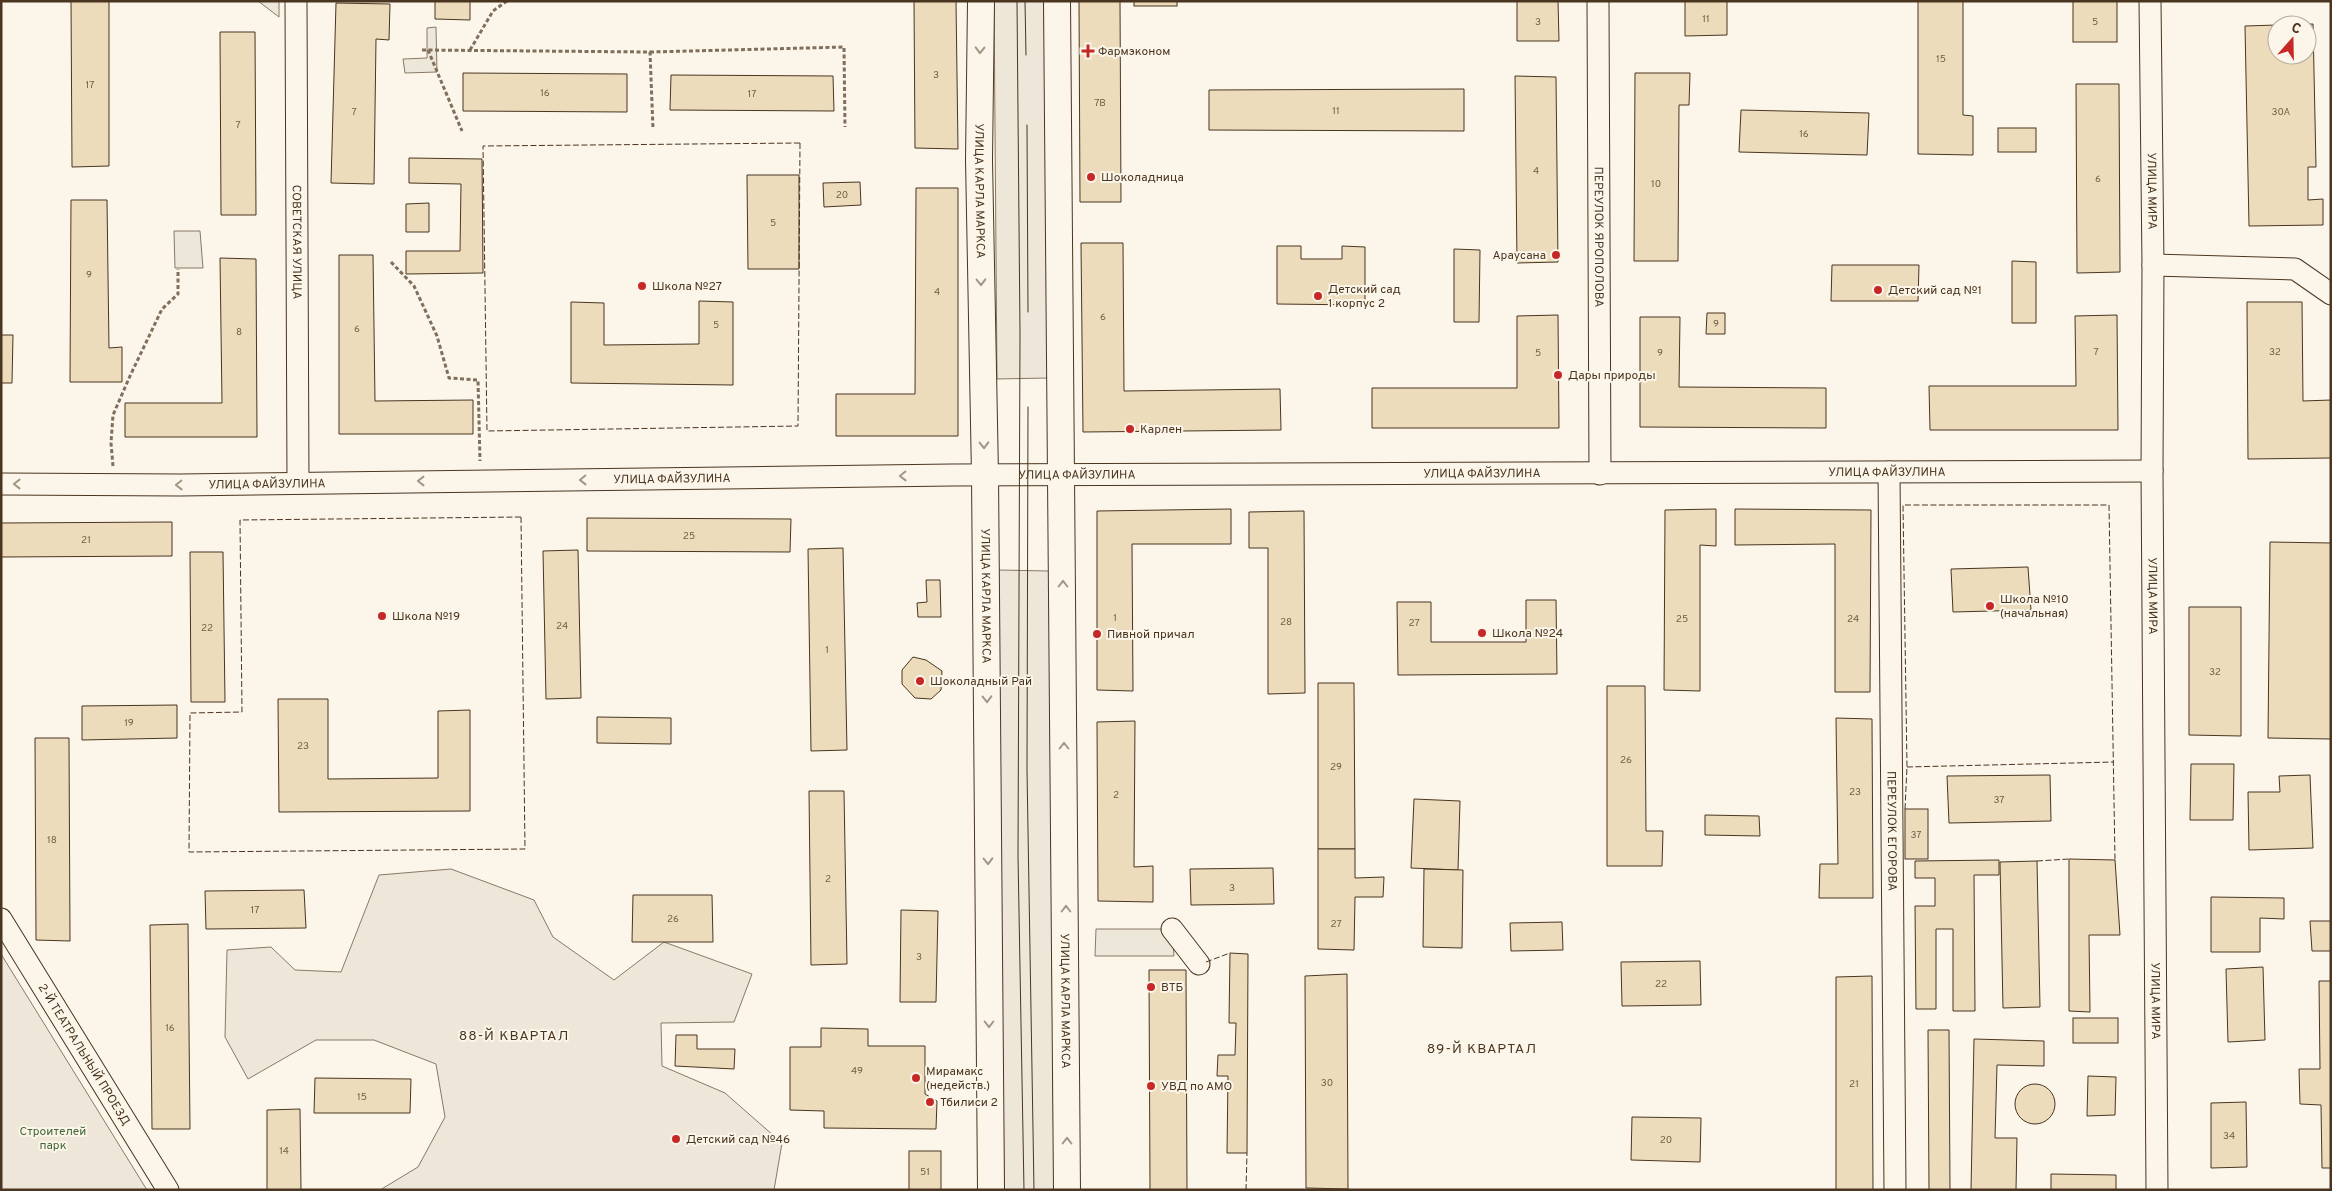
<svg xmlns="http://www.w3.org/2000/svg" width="2332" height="1191" font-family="Overpass,sans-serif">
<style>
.green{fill:#ede6d9;stroke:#887966}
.parking{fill:#ede7d9;stroke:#887966}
.building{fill:#ecdcbc;stroke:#4a3520}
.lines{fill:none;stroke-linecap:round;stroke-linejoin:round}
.minor-casing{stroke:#4a3520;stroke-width:23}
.major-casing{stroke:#4a3520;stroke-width:28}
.path{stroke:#7f6f5c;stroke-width:3;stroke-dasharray:4 2.5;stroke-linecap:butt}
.minor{stroke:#fbf6e9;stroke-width:21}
.major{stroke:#fbf6e9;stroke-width:26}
.tram{stroke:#4a3520;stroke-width:1}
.fence{stroke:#4a3520;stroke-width:1;stroke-dasharray:6 2.5;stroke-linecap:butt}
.oneway{stroke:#a29684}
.poi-dot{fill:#c62828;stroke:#fbf6e9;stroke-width:2}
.labels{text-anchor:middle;stroke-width:4;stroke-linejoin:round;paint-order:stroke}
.number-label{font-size:10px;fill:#725f47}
.poi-label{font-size:12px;fill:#4a3520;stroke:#fbf6e9;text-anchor:start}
.street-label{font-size:12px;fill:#4a3520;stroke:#fbf6e9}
.park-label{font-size:12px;fill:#436837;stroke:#fbf6e9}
.neighbourhood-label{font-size:14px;letter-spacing:1px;fill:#4a3520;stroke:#fbf6e9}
</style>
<rect width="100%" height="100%" fill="#fbf6e9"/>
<g class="green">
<path d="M 994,1 L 1044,1 L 1049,378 L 997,379 Z"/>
<path d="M 998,570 L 1049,571 L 1054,1190 L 1004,1190 Z"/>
<path d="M 451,869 L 534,900 L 553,937 L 614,980 L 664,942 L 752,974 L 734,1022 L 661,1023 L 662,1066 L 725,1093 L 782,1143 L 774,1190 L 380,1190 L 418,1167 L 445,1117 L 436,1064 L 374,1040 L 316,1040 L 248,1079 L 225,1037 L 227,950 L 271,947 L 295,970 L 341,972 L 379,875 Z"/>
<path d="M 1,954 L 147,1190 L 1,1190 Z"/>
</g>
<g class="parking">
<path d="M 258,1 L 279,1 L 279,17 Z"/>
<path d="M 436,27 L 437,72 L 405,73 L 403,59 L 427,58 L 427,28 Z"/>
<path d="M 174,231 L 200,231 L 203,268 L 175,268 Z"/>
<path d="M 1096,929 L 1172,929 L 1174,956 L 1095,956 Z"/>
</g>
<g class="building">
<path d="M 71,1 L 109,1 L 109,166 L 72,167 Z"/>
<path d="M 435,1 L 470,1 L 470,20 L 435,19 Z"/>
<path d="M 914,1 L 956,1 L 958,149 L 915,148 Z"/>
<path d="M 1079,1 L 1120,1 L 1121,202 L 1080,202 Z"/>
<rect x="1134" y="1" width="43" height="5"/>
<path d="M 1517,1 L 1558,1 L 1559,41 L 1517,41 Z"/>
<path d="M 1685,1 L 1727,1 L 1727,35 L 1685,36 Z"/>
<path d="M 1918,1 L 1963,1 L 1963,115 L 1973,116 L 1973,155 L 1918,154 Z"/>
<rect x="2073" y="1" width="44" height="41"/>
<path d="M 336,3 L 390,4 L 389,40 L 376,39 L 374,184 L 331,183 Z"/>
<path d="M 2313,24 L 2316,167 L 2308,167 L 2308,200 L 2323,199 L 2323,225 L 2249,226 L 2245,26 L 2277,25 L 2277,55 L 2307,55 L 2307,25 L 2280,25 Z"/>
<path d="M 220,32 L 255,32 L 256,215 L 221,215 Z"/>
<path d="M 463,73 L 627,74 L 627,112 L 463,111 Z"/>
<path d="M 1635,73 L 1690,73 L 1689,105 L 1679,105 L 1678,261 L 1634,261 Z"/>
<path d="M 671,75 L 833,76 L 834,111 L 670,110 Z"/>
<path d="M 1515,76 L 1556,77 L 1558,262 L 1517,263 Z"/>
<path d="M 2076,84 L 2119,84 L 2120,272 L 2077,273 Z"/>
<path d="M 1464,89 L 1464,131 L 1209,130 L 1209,90 Z"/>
<path d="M 1741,110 L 1869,113 L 1867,155 L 1739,152 Z"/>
<rect x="1998" y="128" width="38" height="24"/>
<path d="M 409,158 L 482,159 L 483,273 L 406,274 L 406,251 L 460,251 L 461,184 L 409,183 Z"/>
<path d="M 747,175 L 799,175 L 799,269 L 748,269 Z"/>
<path d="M 860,182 L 861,205 L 824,207 L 823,183 Z"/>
<path d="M 916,188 L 958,188 L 958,436 L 836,436 L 836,394 L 915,394 Z"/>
<path d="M 71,200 L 107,200 L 109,348 L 122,347 L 122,382 L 70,382 Z"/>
<path d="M 429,203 L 429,232 L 406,232 L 406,204 Z"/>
<path d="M 1081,243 L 1123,243 L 1124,391 L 1280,389 L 1281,430 L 1083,432 Z"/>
<path d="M 1277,246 L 1301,246 L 1301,259 L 1342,259 L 1342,246 L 1365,247 L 1365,305 L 1277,304 Z"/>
<path d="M 1454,249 L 1480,250 L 1479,322 L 1454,322 Z"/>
<path d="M 339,255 L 373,255 L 375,401 L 473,400 L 473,434 L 339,434 Z"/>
<path d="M 220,258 L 256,259 L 257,437 L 125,437 L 125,403 L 222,403 Z"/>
<path d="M 2012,261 L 2036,262 L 2036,323 L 2012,323 Z"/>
<path d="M 1832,265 L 1919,265 L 1918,301 L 1831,301 Z"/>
<path d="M 699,301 L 733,302 L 733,385 L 571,383 L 571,302 L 604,303 L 604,345 L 699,344 Z"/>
<path d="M 2247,302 L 2302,302 L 2303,401 L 2331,400 L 2331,458 L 2248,459 Z"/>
<path d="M 1707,313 L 1725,313 L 1725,334 L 1706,334 Z"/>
<path d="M 1558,315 L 1559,428 L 1372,428 L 1372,388 L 1517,388 L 1517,316 Z"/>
<path d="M 2117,315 L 2118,430 L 1930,430 L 1929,386 L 2076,386 L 2075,316 Z"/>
<path d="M 1640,317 L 1680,317 L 1679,387 L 1826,388 L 1826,428 L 1640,427 Z"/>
<path d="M 1,335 L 13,335 L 12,383 L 1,383 Z"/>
<path d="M 1231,509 L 1231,544 L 1132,544 L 1133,691 L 1097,690 L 1097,511 Z"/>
<path d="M 1716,509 L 1716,546 L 1700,545 L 1700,691 L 1664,690 L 1665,510 Z"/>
<path d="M 1735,509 L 1871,510 L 1870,692 L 1835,692 L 1835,544 L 1735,545 Z"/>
<path d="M 1304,511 L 1305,693 L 1268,694 L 1268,548 L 1249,548 L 1249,512 Z"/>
<path d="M 587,518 L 791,519 L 790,552 L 587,551 Z"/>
<path d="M 172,522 L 172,556 L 1,557 L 1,523 Z"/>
<path d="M 2270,542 L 2331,543 L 2331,739 L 2268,738 Z"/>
<path d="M 843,548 L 847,750 L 811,751 L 808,549 Z"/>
<path d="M 578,550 L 581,698 L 546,699 L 543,551 Z"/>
<path d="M 190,552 L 223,552 L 225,702 L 191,702 Z"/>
<path d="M 2028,567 L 2031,610 L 1953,612 L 1951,569 Z"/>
<path d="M 926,580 L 940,580 L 941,617 L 918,617 L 917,603 L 927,602 Z"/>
<path d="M 1526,600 L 1556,600 L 1557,674 L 1398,675 L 1397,602 L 1431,602 L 1431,642 L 1526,642 Z"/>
<path d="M 2189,607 L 2241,607 L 2241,736 L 2189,735 Z"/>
<path d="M 913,657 L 926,660 L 942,671 L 941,690 L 931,699 L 915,698 L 902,684 L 902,670 Z"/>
<path d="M 1318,683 L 1354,683 L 1355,849 L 1318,849 Z"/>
<path d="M 1607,686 L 1645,686 L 1646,831 L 1663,831 L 1662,866 L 1607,866 Z"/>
<path d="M 278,699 L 328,699 L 328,779 L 438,778 L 438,711 L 470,710 L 470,811 L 279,812 Z"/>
<path d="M 177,705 L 177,738 L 82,740 L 82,706 Z"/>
<path d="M 597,717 L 671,718 L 671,744 L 597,743 Z"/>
<path d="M 1836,718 L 1872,719 L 1873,898 L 1819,898 L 1820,864 L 1838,864 Z"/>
<path d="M 1135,721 L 1134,867 L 1153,866 L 1153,902 L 1098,901 L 1097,722 Z"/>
<path d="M 35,738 L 69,738 L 70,941 L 36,940 Z"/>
<path d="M 2191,764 L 2234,764 L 2233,820 L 2190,820 Z"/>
<path d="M 2050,775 L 2051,821 L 1949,823 L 1947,776 Z"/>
<path d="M 2310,775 L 2313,848 L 2249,850 L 2248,792 L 2280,792 L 2279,776 Z"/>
<path d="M 809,791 L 844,791 L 847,964 L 811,965 Z"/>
<path d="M 1414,799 L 1460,801 L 1458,870 L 1411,868 Z"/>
<rect x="1905" y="809" width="23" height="50"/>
<path d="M 1705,815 L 1759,816 L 1760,836 L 1705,835 Z"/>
<path d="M 1318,849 L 1355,849 L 1355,878 L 1384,877 L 1383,897 L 1355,897 L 1354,950 L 1318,949 Z"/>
<path d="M 2069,859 L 2115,860 L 2120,935 L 2089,935 L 2090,1012 L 2069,1011 Z"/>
<path d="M 1999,860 L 1999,875 L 1974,875 L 1975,1011 L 1953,1011 L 1953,929 L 1936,929 L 1936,1009 L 1916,1009 L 1915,906 L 1935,906 L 1935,878 L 1915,878 L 1915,861 Z"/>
<path d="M 2037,861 L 2040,1007 L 2003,1008 L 2000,862 Z"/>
<path d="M 1273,868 L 1274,904 L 1191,905 L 1190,869 Z"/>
<path d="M 1424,869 L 1463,870 L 1462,948 L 1423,947 Z"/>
<path d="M 304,890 L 306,928 L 206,929 L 205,891 Z"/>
<path d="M 633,895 L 712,895 L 713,942 L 632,942 Z"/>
<path d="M 2211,897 L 2284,898 L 2284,919 L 2260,918 L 2260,952 L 2211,952 Z"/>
<path d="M 901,910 L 938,911 L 936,1002 L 900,1002 Z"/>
<path d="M 2310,921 L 2331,921 L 2331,951 L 2312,951 Z"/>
<path d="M 1562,922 L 1563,950 L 1511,951 L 1510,923 Z"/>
<path d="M 188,924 L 190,1129 L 152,1129 L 150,925 Z"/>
<path d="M 1230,953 L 1248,954 L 1247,1153 L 1227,1153 L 1228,1076 L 1217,1076 L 1218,1055 L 1235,1055 L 1236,1023 L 1229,1023 Z"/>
<path d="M 1700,961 L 1701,1005 L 1622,1006 L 1621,962 Z"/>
<path d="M 2263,967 L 2265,1040 L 2228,1042 L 2226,969 Z"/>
<path d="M 1149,970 L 1186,970 L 1187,1190 L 1150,1190 Z"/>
<path d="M 1347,974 L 1348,1189 L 1306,1188 L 1305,976 Z"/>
<path d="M 1872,976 L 1873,1190 L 1836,1190 L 1836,977 Z"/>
<path d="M 2319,981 L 2331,981 L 2331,1168 L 2322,1168 L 2321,1105 L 2300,1104 L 2299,1069 L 2320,1069 Z"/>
<rect x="2073" y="1018" width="45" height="25"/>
<path d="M 821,1028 L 868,1029 L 868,1046 L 925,1046 L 925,1094 L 937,1101 L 936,1129 L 824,1128 L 824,1111 L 790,1110 L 790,1047 L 821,1047 Z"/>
<path d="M 1928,1030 L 1949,1030 L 1950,1190 L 1929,1190 Z"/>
<path d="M 676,1035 L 697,1035 L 697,1049 L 735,1049 L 734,1069 L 675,1066 Z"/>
<path d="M 1974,1039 L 2044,1041 L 2044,1066 L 1997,1065 L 1995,1138 L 2017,1138 L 2016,1190 L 1971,1190 Z"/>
<path d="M 2088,1076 L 2116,1077 L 2115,1115 L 2087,1116 Z"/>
<path d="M 315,1078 L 411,1079 L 410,1113 L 314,1113 Z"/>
<circle cx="2035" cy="1104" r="20"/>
<path d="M 2246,1102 L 2247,1167 L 2211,1168 L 2211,1103 Z"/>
<path d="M 300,1109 L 301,1190 L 267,1190 L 267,1110 Z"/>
<path d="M 1632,1117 L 1701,1118 L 1700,1162 L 1631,1160 Z"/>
<rect x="909" y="1151" width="32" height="39"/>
<path d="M 2051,1174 L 2116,1175 L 2116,1190 L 2051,1190 Z"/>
</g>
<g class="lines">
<defs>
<g id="minor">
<path id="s1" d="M 296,1 L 298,482"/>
<path id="s2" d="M 1598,1 L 1600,474"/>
<path id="s3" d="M 2150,1 L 2153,265 L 2152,471 L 2157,1190"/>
<path d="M 2153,265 L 2295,269 L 2331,294"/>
<path id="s4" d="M 1889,472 L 1895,1190"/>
<path id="s5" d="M 1,484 L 180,485 L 952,475 L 2152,471"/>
<path id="s6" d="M 1,919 L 168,1190"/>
<path d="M 1172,929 L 1199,964"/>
</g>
<g id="major">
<path id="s7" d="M 981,1 L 979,160 L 985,475 L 991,1190"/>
<path id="s8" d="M 1057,1 L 1067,1190"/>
</g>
</defs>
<use href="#minor" class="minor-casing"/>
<use href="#major" class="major-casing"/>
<g class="path">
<path d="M 422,50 L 650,52 L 653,129"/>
<path d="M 428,50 L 462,131"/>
<path d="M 470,50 L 493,11 L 507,1"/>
<path d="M 650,52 L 844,47 L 845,127"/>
<path d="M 391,262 L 414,286 L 437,336 L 449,378 L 478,380 L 480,461"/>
<path d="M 113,466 L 111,443 L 113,415 L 130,376 L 162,309 L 178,294 L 178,269"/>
</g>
<use href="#minor" class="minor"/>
<use href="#major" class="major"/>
<g class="tram">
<path d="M 1017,1 L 1020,334 L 1018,856 L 1024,1190"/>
<path d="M 1025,1 L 1026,55"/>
<path d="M 1027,125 L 1028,312"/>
<path d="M 1028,407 L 1027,770 L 1034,1190"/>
</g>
<g class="fence">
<path d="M 800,143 L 798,426 L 487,431 L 483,146 Z"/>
<path d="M 521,517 L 525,849 L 189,852 L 190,713 L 242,712 L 240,520 Z"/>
<path d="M 1907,767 L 2114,762"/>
<path d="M 1905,809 L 1907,767 L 1903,505 L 2109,505 L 2115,860"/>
<path d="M 2037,861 L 2069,859"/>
<path d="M 1206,962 L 1230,953"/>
<path d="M 1246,1190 L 1247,1153"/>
</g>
</g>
<defs><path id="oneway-chevron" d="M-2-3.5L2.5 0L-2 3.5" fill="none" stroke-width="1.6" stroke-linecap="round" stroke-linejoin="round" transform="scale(1.25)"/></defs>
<g class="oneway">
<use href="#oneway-chevron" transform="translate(980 50) rotate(91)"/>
<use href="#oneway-chevron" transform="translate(981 282) rotate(89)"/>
<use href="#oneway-chevron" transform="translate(984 445) rotate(89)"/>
<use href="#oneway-chevron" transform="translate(903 476) rotate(179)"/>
<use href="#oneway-chevron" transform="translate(583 480) rotate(179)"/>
<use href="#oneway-chevron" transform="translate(421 481) rotate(180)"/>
<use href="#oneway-chevron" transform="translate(17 484) rotate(-180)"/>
<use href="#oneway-chevron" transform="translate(179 485) rotate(179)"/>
<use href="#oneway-chevron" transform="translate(1063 584) rotate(-90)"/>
<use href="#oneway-chevron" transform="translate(987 699) rotate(89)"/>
<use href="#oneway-chevron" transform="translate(1064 746) rotate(-90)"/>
<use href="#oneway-chevron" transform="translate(988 861) rotate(89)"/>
<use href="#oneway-chevron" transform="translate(1066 909) rotate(-90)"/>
<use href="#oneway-chevron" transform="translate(989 1024) rotate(90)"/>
<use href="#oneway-chevron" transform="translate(1067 1141) rotate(-90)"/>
</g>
<g class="poi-dot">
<path d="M1085.5 43.5h5v5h5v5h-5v5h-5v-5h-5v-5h5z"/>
<circle cx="1091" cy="177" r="5"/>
<circle cx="1556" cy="255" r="5"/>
<circle cx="642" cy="286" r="5"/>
<circle cx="1878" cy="290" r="5"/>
<circle cx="1318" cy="296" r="5"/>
<circle cx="1558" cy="375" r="5"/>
<circle cx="1130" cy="429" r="5"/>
<circle cx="1990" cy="606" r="5"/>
<circle cx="382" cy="616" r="5"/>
<circle cx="1482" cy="633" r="5"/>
<circle cx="1097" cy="634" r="5"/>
<circle cx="920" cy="681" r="5"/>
<circle cx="1151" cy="987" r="5"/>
<circle cx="916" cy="1078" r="5"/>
<circle cx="1151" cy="1086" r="5"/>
<circle cx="930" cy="1102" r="5"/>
<circle cx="676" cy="1139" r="5"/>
</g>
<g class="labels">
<g class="number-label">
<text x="1706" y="22">11</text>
<text x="1538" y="25">3</text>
<text x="2095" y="25">5</text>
<text x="1941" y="62">15</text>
<text x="936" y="78">3</text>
<text x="90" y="88">17</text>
<text x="545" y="96">16</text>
<text x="752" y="97">17</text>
<text x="1100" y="106">7В</text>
<text x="1336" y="114">11</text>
<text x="354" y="115">7</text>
<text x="2281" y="115">30А</text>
<text x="238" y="128">7</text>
<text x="1804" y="137">16</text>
<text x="1536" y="174">4</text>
<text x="2098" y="182">6</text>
<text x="1656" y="187">10</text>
<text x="842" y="198">20</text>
<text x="773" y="226">5</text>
<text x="89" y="278">9</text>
<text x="937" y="295">4</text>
<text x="1103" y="320">6</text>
<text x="1716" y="327">9</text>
<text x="716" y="328">5</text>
<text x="357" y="332">6</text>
<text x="239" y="335">8</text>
<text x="2096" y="355">7</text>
<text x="2275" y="355">32</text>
<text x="1538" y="356">5</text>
<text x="1660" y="356">9</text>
<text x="689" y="539">25</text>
<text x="86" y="543">21</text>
<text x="1115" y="621">1</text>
<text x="1682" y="622">25</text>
<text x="1853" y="622">24</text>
<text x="1286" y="625">28</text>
<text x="1414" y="626">27</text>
<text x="562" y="629">24</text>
<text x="207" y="631">22</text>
<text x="827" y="653">1</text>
<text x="2215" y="675">32</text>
<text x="129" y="726">19</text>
<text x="303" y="749">23</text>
<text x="1626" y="763">26</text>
<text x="1336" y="770">29</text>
<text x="1855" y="795">23</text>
<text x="1116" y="798">2</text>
<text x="1999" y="803">37</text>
<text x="1916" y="838">37</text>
<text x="52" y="843">18</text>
<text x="828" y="882">2</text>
<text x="1232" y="891">3</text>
<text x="255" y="913">17</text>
<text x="673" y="922">26</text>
<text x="1336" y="927">27</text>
<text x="919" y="960">3</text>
<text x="1661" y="987">22</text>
<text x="170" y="1031">16</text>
<text x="857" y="1074">49</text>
<text x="1327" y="1086">30</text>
<text x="1854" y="1087">21</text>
<text x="362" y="1100">15</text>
<text x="2229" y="1139">34</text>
<text x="1666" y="1143">20</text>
<text x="284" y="1154">14</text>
<text x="925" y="1175">51</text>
</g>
<g class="poi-label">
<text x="1098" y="55">Фармэконом</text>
<text x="1101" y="181">Шоколадница</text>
<text x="1546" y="259" text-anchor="end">Араусана</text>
<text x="652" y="290">Школа №27</text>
<text x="1328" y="293">Детский сад<tspan x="1328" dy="14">1 корпус 2</tspan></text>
<text x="1888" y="294">Детский сад №1</text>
<text x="1568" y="379">Дары природы</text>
<text x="1140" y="433">Карлен</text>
<text x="2000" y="603">Школа №10<tspan x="2000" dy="14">(начальная)</tspan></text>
<text x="392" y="620">Школа №19</text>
<text x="1492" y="637">Школа №24</text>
<text x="1107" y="638">Пивной причал</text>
<text x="930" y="685">Шоколадный Рай</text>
<text x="1161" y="991">ВТБ</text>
<text x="926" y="1075">Мирамакс<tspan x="926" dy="14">(недейств.)</tspan></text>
<text x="1161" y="1090">УВД по АМО</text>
<text x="940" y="1106">Тбилиси 2</text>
<text x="686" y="1143">Детский сад №46</text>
</g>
<g class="street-label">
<text dy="4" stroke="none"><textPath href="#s7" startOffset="190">УЛИЦА КАРЛА МАРКСА</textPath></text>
<text dy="4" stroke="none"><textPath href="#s3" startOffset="190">УЛИЦА МИРА</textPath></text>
<text dy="4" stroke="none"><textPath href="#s2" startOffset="236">ПЕРЕУЛОК ЯРОПОЛОВА</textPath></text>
<text dy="4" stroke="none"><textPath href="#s1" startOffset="241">СОВЕТСКАЯ УЛИЦА</textPath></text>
<text dy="4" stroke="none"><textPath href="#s5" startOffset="1886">УЛИЦА ФАЙЗУЛИНА</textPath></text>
<text dy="4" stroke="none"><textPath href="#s5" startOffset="1481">УЛИЦА ФАЙЗУЛИНА</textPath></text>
<text dy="4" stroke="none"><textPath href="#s5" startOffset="1076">УЛИЦА ФАЙЗУЛИНА</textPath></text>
<text dy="4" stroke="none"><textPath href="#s5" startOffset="671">УЛИЦА ФАЙЗУЛИНА</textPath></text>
<text dy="4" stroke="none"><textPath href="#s5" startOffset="266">УЛИЦА ФАЙЗУЛИНА</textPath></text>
<text dy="4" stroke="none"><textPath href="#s7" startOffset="595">УЛИЦА КАРЛА МАРКСА</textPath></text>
<text dy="4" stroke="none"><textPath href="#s3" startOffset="595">УЛИЦА МИРА</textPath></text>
<text dy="4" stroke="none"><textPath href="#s4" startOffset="359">ПЕРЕУЛОК ЕГОРОВА</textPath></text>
<text dy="4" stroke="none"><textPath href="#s8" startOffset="1000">УЛИЦА КАРЛА МАРКСА</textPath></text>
<text dy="4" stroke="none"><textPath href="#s3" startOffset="1000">УЛИЦА МИРА</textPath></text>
<text dy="4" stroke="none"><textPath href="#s6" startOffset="159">2-Й ТЕАТРАЛЬНЫЙ ПРОЕЗД</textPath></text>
</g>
<g class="park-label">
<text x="53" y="1135">Строителей<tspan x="53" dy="14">парк</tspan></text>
</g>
<g class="neighbourhood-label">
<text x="514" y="1040">88-Й КВАРТАЛ</text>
<text x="1482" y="1053">89-Й КВАРТАЛ</text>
</g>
</g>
<rect width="2332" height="1191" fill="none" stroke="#4a3520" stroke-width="5"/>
<g transform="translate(2292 40) rotate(20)"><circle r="24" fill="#fbf6e9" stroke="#b4a999"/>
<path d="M0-4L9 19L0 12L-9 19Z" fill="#c62828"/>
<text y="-8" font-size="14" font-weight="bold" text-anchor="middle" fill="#4a3520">С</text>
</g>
</svg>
